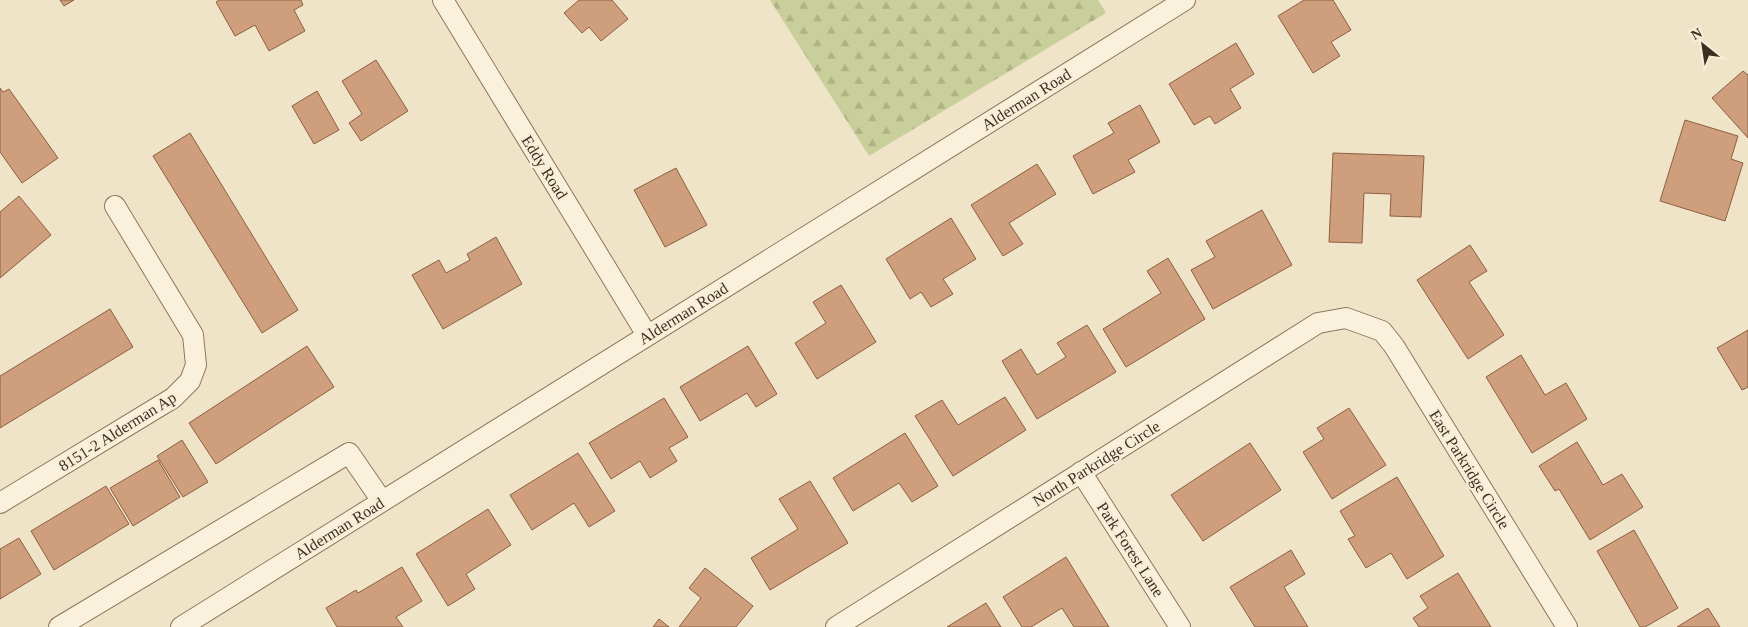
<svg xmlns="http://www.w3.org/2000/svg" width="1748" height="627" font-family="'Times New Roman',serif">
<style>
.forest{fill:url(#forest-firs)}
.building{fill:#cf9f7d;stroke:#8d5f41}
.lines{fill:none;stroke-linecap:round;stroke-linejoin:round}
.street-casing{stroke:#8d765c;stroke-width:22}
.street{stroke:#faf1dc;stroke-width:20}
.labels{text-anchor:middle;stroke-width:5;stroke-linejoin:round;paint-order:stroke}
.street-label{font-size:16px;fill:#3d2e20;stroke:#f7eed8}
</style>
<defs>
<pattern id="forest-firs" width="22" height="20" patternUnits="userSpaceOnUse" patternTransform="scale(1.25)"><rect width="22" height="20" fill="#c9cf9b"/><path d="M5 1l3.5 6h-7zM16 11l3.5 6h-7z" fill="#aeb285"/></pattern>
</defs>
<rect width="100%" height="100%" fill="#f0e4c8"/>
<path class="forest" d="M 770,0 L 1098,0 L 1106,13 L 869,156 Z"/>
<g class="building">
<path d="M 60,0 L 74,0 L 64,6 Z"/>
<path d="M 219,0 L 301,0 L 303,5 L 294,10 L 305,31 L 269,51 L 255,25 L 235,36 L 216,2 Z"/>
<path d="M 579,0 L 612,0 L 628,19 L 601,41 L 589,27 L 582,33 L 564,13 Z"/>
<path d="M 1304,0 L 1333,0 L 1351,30 L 1331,42 L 1340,56 L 1313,73 L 1278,16 Z"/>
<path d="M 1236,43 L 1254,74 L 1230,89 L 1241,108 L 1215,124 L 1210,116 L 1194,125 L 1169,84 Z"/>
<path d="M 376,60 L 408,111 L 361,141 L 349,123 L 362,114 L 342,81 Z"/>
<path d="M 1743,71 L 1748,75 L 1748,138 L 1712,98 Z"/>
<path d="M 0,88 L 3,92 L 9,89 L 58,158 L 22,183 L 0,152 Z"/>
<path d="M 317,91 L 339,130 L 314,144 L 292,106 Z"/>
<path d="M 1140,105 L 1160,142 L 1128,160 L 1135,172 L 1093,194 L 1073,156 L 1114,133 L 1108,123 Z"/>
<path d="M 1685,120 L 1738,136 L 1731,159 L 1743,163 L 1725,221 L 1660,201 Z"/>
<path d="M 190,133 L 298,310 L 262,333 L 153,156 Z"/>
<path d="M 1333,153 L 1424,156 L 1421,217 L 1390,216 L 1391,194 L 1364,193 L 1362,243 L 1329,242 Z"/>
<path d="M 1037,164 L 1056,194 L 1009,223 L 1023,244 L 1003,256 L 971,205 Z"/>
<path d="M 676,168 L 707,225 L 665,247 L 634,190 Z"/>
<path d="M 19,196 L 51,235 L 0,278 L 0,212 Z"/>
<path d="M 1262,210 L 1292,265 L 1213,309 L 1191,270 L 1215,257 L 1206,241 Z"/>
<path d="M 951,218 L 976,259 L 943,279 L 953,294 L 931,307 L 921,292 L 910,299 L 886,259 Z"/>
<path d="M 496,237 L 522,284 L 443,329 L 412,275 L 439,260 L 446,273 L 470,260 L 467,254 Z"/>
<path d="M 1470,245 L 1487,271 L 1469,282 L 1504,335 L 1468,359 L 1417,280 Z"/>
<path d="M 1168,258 L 1205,319 L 1126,367 L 1103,329 L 1161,293 L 1147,271 Z"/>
<path d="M 841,285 L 876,342 L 817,379 L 795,343 L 826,323 L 813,302 Z"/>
<path d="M 110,309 L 133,347 L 0,428 L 0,376 Z"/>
<path d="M 1087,325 L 1116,372 L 1037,419 L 1002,361 L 1021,349 L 1037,375 L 1066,357 L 1057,343 Z"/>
<path d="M 1748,330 L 1748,387 L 1742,390 L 1717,348 Z"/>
<path d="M 307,346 L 334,387 L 216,464 L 189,423 Z"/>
<path d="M 748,346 L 777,394 L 756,407 L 747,393 L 700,421 L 680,387 Z"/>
<path d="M 1521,355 L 1545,395 L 1566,383 L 1587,419 L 1532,453 L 1486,377 Z"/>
<path d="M 1005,397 L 1026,430 L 953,476 L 915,416 L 942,400 L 958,425 Z"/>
<path d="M 664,398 L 688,437 L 669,448 L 677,461 L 650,478 L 640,461 L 611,479 L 589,443 Z"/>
<path d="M 1349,408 L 1386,465 L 1332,499 L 1303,452 L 1324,439 L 1317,428 Z"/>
<path d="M 905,433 L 938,486 L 912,502 L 899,483 L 853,511 L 833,478 Z"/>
<path d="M 182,440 L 208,482 L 183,497 L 157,456 Z"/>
<path d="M 1577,442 L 1603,485 L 1622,474 L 1643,507 L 1590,540 L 1559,489 L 1555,491 L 1539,466 Z"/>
<path d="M 1250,443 L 1281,490 L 1203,541 L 1171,495 Z"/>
<path d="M 578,453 L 615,511 L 589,527 L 574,503 L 532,530 L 510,495 Z"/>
<path d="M 158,460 L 180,497 L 133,526 L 110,488 Z"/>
<path d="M 1397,477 L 1444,556 L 1407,579 L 1391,553 L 1366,568 L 1348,539 L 1355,536 L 1340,511 Z"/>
<path d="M 810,481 L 848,543 L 770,590 L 751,558 L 798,529 L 779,499 Z"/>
<path d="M 106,486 L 129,524 L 54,570 L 31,531 Z"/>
<path d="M 488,509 L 511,545 L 466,574 L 475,589 L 448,606 L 416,554 Z"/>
<path d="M 1634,530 L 1678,608 L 1645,627 L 1640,627 L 1597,551 Z"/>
<path d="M 19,538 L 41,574 L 0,599 L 0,549 Z"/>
<path d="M 1291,550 L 1305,574 L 1284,587 L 1308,627 L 1255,627 L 1230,587 Z"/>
<path d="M 1066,557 L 1109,627 L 1074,627 L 1062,608 L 1031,627 L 1022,627 L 1003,597 Z"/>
<path d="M 402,567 L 422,601 L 396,617 L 403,627 L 337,627 L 326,608 L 356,590 L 358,593 Z"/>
<path d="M 705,568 L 753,606 L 736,627 L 679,627 L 701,598 L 689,588 Z"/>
<path d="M 1458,573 L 1491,627 L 1419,627 L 1413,618 L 1428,608 L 1420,596 Z"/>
<path d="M 986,603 L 1001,627 L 947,627 Z"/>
<path d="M 1708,608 L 1720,627 L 1677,627 Z"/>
<path d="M 659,619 L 669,627 L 653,627 Z"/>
</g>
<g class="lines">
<defs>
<g id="street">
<path d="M 443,0 L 647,335"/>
<path d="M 1081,472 L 1180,627"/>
<path d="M 0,503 L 173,398 L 190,381 L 196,365 L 193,335 L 115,206"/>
<path d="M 59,627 L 349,453 L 382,501"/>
<path d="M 181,627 L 1185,0"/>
<path d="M 836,627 L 1318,323 L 1346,318 L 1382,331 L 1394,346 L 1567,627"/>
</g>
</defs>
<use href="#street" class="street-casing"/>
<use href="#street" class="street"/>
</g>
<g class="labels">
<g class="street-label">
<text transform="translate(1026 99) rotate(-32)" y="6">Alderman Road</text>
<text transform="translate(545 167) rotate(58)" y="6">Eddy Road</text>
<text transform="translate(683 313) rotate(-32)" y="6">Alderman Road</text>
<text transform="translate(117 431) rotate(-32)" y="6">8151-2 Alderman Ap</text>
<text transform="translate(1096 463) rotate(-32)" y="6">North Parkridge Circle</text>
<text transform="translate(1470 469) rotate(58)" y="6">East Parkridge Circle</text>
<text transform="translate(339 528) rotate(-32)" y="6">Alderman Road</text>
<text transform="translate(1131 549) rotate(57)" y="6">Park Forest Lane</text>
</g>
</g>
<g transform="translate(1703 45) rotate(330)" stroke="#f7eed8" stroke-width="4" paint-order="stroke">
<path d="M0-4L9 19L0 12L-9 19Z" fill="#3d2e20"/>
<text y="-8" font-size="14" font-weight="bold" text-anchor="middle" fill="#3d2e20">N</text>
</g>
</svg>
